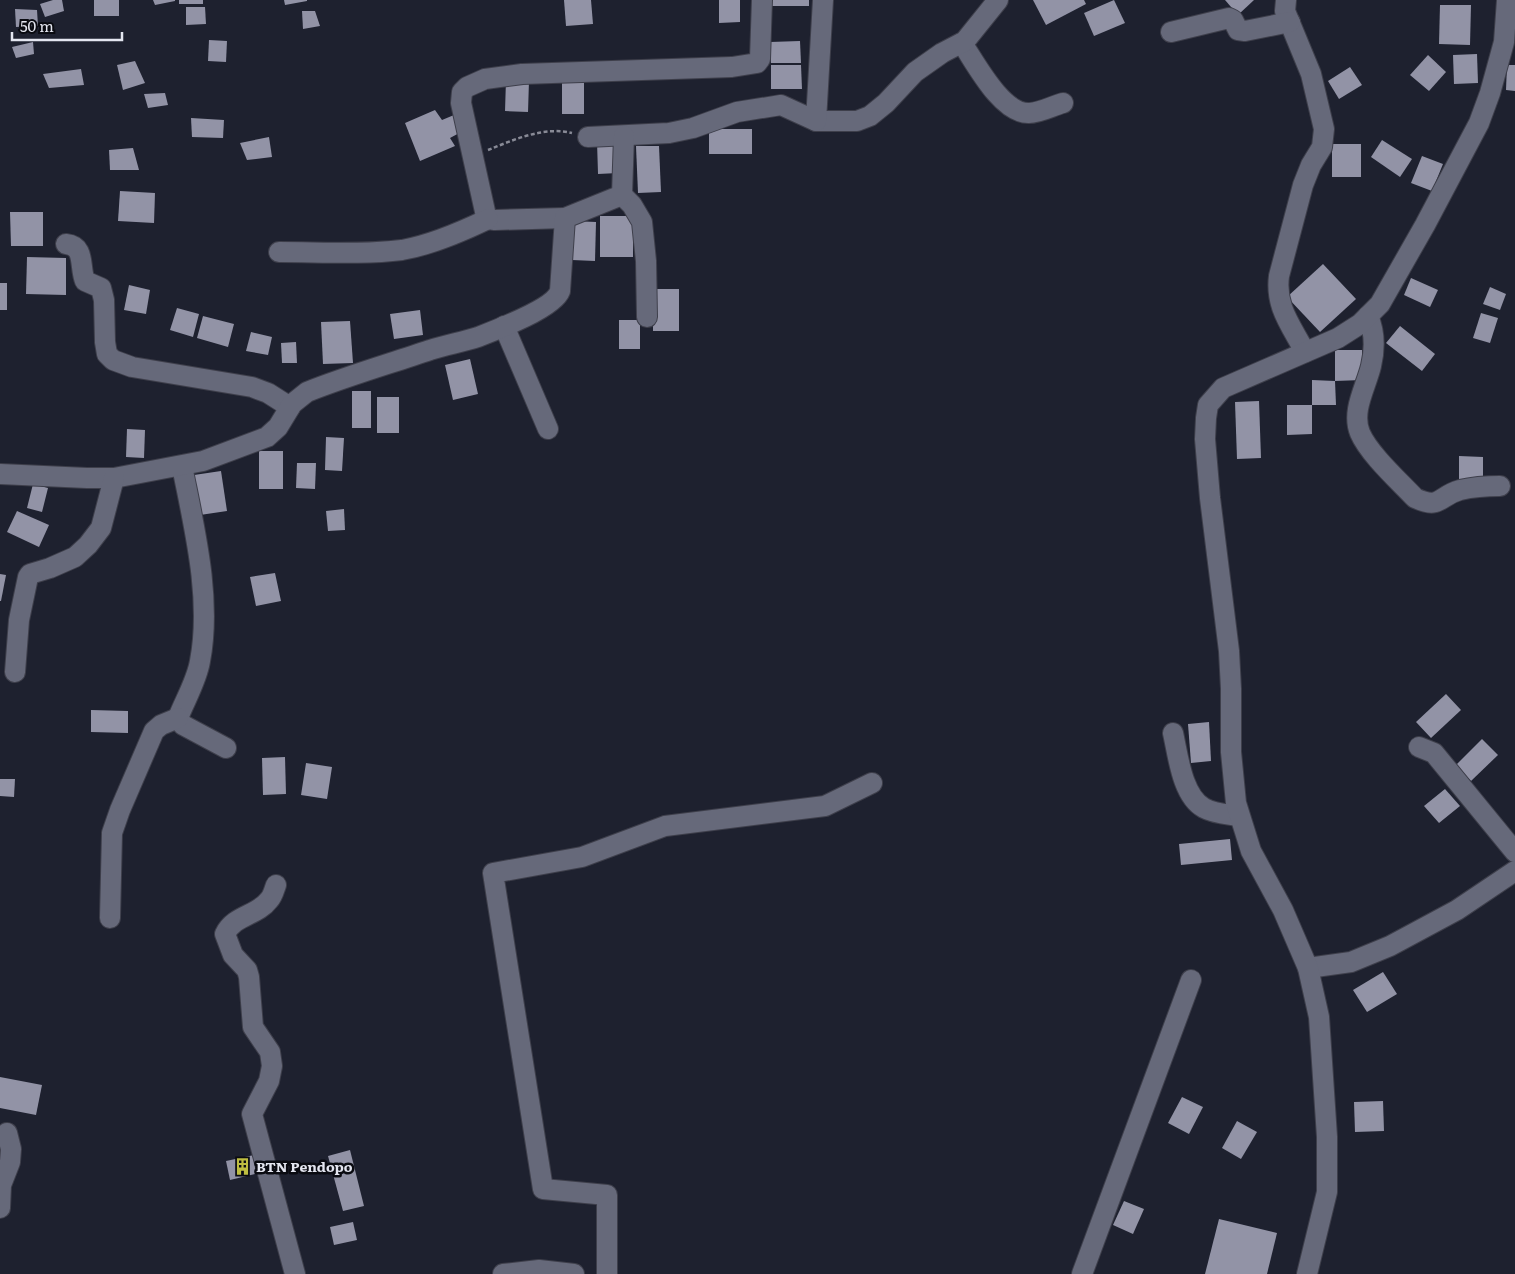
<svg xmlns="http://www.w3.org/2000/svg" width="1515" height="1274" font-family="Literata,serif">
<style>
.building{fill:#9293a6}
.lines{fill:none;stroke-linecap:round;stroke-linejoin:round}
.minor-casing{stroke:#3e3f4b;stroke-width:22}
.path{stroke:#888a96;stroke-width:2.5;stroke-dasharray:4 2.5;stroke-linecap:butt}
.minor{stroke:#66697a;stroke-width:20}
.labels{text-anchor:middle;stroke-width:5;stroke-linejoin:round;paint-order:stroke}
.poi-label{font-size:14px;font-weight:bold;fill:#e4e6f0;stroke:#0a0b11;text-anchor:start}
</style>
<rect width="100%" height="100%" fill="#1e212f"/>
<g class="building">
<path d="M 53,0 L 62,0 L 64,11 L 45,17 L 40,4 Z"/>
<rect x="94" y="0" width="25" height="16"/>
<path d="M 153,0 L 175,0 L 175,1 L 155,5 Z"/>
<rect x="179" y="0" width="24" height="4"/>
<path d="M 284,0 L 307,0 L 307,1 L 285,5 Z"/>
<path d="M 564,0 L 591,0 L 593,24 L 566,26 Z"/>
<path d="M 719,0 L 740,0 L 740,22 L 719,23 Z"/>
<rect x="771" y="0" width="38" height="6"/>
<path d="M 1033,0 L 1084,0 L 1086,4 L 1046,25 Z"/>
<path d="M 1114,0 L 1125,23 L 1094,36 L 1084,13 Z"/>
<path d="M 1225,0 L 1254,0 L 1238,15 Z"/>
<path d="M 1440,5 L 1471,5 L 1470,45 L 1439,44 Z"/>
<path d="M 186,7 L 205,7 L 206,24 L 186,25 Z"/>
<path d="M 15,9 L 37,10 L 38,26 L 16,27 Z"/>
<path d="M 302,11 L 315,11 L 320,26 L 303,29 Z"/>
<path d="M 209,40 L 227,41 L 226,62 L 208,61 Z"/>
<path d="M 800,41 L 801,63 L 771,63 L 770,42 Z"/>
<path d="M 33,42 L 34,54 L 16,58 L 12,47 Z"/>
<path d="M 1477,54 L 1478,83 L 1454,84 L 1453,55 Z"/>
<path d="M 1428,55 L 1446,72 L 1429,91 L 1410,75 Z"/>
<path d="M 135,61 L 145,83 L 123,90 L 117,65 Z"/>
<path d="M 771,65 L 801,65 L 802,89 L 771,89 Z"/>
<path d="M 1507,65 L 1515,65 L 1515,91 L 1506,90 Z"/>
<path d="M 1350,67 L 1362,85 L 1339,99 L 1328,81 Z"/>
<path d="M 81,69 L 84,85 L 49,88 L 43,74 Z"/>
<path d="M 506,79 L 529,80 L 528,112 L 505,111 Z"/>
<rect x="562" y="79" width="22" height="35"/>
<path d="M 165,93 L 168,105 L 148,108 L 144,94 Z"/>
<path d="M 435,110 L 442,120 L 454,115 L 463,131 L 450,138 L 455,146 L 420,161 L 405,123 Z"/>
<path d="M 191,118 L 224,120 L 223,138 L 192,137 Z"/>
<rect x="709" y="129" width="43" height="25"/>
<path d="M 269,137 L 272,157 L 247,160 L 240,143 Z"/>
<path d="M 617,140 L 618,173 L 598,174 L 597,141 Z"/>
<path d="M 1382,140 L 1412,159 L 1400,177 L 1371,157 Z"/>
<rect x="1332" y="144" width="29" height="33"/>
<path d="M 636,146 L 659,146 L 661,192 L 638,193 Z"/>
<path d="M 133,148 L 139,170 L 110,170 L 109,150 Z"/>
<path d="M 1422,156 L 1443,164 L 1432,191 L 1411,183 Z"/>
<path d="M 120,191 L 155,193 L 154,223 L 118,221 Z"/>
<path d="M 10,212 L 43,212 L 43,246 L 11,246 Z"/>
<rect x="600" y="216" width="33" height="41"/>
<path d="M 573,221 L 596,222 L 595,261 L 572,260 Z"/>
<path d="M 27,257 L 66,258 L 66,295 L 26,294 Z"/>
<path d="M 1323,264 L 1356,299 L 1320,332 L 1287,297 Z"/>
<path d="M 1411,278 L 1438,290 L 1430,307 L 1404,295 Z"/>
<rect x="0" y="283" width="7" height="27"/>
<path d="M 129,285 L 150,290 L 146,314 L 124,310 Z"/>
<path d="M 1490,287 L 1506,294 L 1500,310 L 1483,304 Z"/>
<rect x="653" y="289" width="26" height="42"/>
<path d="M 177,308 L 199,314 L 193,337 L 170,330 Z"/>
<path d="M 420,310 L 423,335 L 394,339 L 390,314 Z"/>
<path d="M 1481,313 L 1498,318 L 1490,343 L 1473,338 Z"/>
<path d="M 203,316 L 234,324 L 228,347 L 197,338 Z"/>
<rect x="619" y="320" width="21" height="29"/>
<path d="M 350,321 L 353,363 L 323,364 L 321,322 Z"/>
<path d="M 1400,326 L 1435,354 L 1422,371 L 1386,343 Z"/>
<path d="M 251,332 L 272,337 L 268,355 L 246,351 Z"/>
<path d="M 296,342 L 297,363 L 282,363 L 281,343 Z"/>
<path d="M 1335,350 L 1362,350 L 1362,380 L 1335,381 Z"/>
<path d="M 470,359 L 478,394 L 453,400 L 445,365 Z"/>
<path d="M 1312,380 L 1335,381 L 1336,405 L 1312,405 Z"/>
<rect x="352" y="391" width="19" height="37"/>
<rect x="377" y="397" width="22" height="36"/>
<path d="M 1259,401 L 1261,458 L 1237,459 L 1235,402 Z"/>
<path d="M 1287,405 L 1312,405 L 1312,434 L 1287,435 Z"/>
<path d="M 127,429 L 145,430 L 144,458 L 126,457 Z"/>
<path d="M 326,437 L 344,438 L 342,471 L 325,470 Z"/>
<rect x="259" y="451" width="24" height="38"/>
<path d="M 1459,456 L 1483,457 L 1483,482 L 1459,481 Z"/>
<path d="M 297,463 L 316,463 L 315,489 L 296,488 Z"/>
<path d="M 221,471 L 227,511 L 200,515 L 194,475 Z"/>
<path d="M 33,484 L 48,488 L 42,512 L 27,508 Z"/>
<path d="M 344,509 L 345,530 L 328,531 L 326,511 Z"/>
<path d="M 17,511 L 49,525 L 39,547 L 7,532 Z"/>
<path d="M 275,573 L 281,601 L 256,606 L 250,577 Z"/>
<path d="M 0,574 L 6,575 L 1,601 L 0,601 Z"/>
<path d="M 1446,694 L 1461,710 L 1431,738 L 1416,722 Z"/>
<path d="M 91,710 L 128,711 L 128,733 L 91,732 Z"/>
<path d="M 1209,722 L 1211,761 L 1191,763 L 1188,724 Z"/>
<path d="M 1482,739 L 1498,755 L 1471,781 L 1456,765 Z"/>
<path d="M 285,757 L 286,794 L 263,795 L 262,758 Z"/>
<path d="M 306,763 L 332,767 L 327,799 L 301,795 Z"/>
<path d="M 0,779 L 15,779 L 14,797 L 0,796 Z"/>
<path d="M 1445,789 L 1460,806 L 1439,823 L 1424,806 Z"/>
<path d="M 1230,839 L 1232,860 L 1181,865 L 1179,844 Z"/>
<path d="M 1383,972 L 1397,994 L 1367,1012 L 1353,990 Z"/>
<path d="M 0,1077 L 42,1085 L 36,1115 L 0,1108 Z"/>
<path d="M 1182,1097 L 1203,1107 L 1189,1134 L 1168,1123 Z"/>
<path d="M 1383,1101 L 1384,1131 L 1355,1132 L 1354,1102 Z"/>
<path d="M 1237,1121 L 1257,1132 L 1241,1159 L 1222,1148 Z"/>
<path d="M 350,1150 L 364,1206 L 343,1211 L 328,1156 Z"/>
<path d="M 254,1155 L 259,1173 L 230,1180 L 226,1161 Z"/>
<path d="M 1124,1201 L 1144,1209 L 1133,1234 L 1113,1225 Z"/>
<path d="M 1219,1219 L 1277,1233 L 1267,1274 L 1205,1274 Z"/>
<path d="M 353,1222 L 357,1240 L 334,1245 L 330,1227 Z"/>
</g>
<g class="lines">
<defs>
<g id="minor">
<path d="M 1286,0 L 1285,11 L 1311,74 L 1324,129 L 1322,147 L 1311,165 L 1303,185 L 1279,276 C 1275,307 1291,325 1305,352"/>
<path d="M 1171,32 L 1229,18 L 1233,20 L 1238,30 L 1245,31 L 1290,22"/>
<path d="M 962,43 C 976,64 1002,114 1029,113 C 1040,113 1052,106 1063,103"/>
<path d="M 816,121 L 857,121 L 870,116 L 886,103 L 915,72 L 942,53 L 965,41 L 998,0"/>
<path d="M 588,137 L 669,133 L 693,128 L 737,112 L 781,105 L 816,121 L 823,0"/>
<path d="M 622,195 L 632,205 L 642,222 L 646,261 L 647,317"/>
<path d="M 565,218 L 495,220 L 488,219 L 486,216 L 461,103 L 462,92 L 467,87 L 485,79 L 522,74 L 732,67 L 757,63 L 760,59 L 762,0"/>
<path d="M 66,244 C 86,246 79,267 85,281 L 101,288 L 104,300 L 105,342 L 107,354 L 113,360 L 132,367 L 252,387 L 268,393 L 290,407"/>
<path d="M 279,252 C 320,252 362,255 402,250 C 431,245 461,232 488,219"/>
<path d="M 1368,316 C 1375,332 1375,349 1371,366 C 1366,387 1351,411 1360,433 C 1369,454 1399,481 1415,498 C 1441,510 1438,496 1460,490 C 1473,487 1486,486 1500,486"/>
<path d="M 504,326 L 548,429"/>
<path d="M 182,466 C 194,527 212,598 200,661 C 197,680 185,700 178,718 L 183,725 L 226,748"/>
<path d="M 0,474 L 87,478 L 114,478 L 203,461 L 267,437 L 278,427 L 292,404 L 307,392 C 347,376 389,364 430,350 C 446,345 462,342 478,337 C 496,330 554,308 560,291 L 565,218 L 622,195 L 624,136"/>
<path d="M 15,672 L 19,620 L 28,577 L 30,574 L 50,568 L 75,557 L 88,545 L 101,528 L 114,478"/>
<path d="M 1173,733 C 1178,755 1182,796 1204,808 C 1215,814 1227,814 1239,816"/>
<path d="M 1419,747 L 1434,753 L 1515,852"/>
<path d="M 276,885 C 274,890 273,896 269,900 C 257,916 234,915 225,934 L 233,955 L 247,970 L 249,977 L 253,1027 L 270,1052 L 272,1066 L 269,1081 L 252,1114 L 295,1274"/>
<path d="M 110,918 L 112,833 L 120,810 L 154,731 L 161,725 L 178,718"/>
<path d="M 1308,968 L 1351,962 L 1390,946 L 1457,910 L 1515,871"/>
<path d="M 0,1208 L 1,1185 L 10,1162 L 11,1149 L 7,1133"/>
<path d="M 503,1274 L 539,1270 L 574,1274"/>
<path d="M 607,1274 L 607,1195 L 543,1189 L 493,873 L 582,857 L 665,826 L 825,806 L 872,783"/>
<path d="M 1082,1274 L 1191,980"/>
<path d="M 1307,1274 L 1327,1192 L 1327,1137 L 1319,1017 L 1308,968 L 1283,910 L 1251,851 L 1236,803 L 1231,752 L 1231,689 L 1229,651 L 1210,498 L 1205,439 L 1206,418 L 1208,405 L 1223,388 L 1338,338 L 1360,324 L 1380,304 L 1425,225 L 1479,123 L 1490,93 L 1504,42 L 1507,0"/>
</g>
</defs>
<use href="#minor" class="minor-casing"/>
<path class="path" d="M 488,150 C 513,140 544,126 572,133"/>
<use href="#minor" class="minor"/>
</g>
<defs>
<symbol id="building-bare" viewBox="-9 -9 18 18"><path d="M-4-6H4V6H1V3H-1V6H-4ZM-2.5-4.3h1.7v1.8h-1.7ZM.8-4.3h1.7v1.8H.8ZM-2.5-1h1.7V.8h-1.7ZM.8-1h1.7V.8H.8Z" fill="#bfbe41" stroke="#0a0b11" stroke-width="2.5" paint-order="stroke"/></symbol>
</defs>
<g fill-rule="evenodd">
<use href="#building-bare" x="230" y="1154" width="25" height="25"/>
</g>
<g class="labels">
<g class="poi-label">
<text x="256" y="1172">BTN Pendopo</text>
</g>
</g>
<path d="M12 32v8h110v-8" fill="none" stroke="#e4e6f0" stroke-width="2.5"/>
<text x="20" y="32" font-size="15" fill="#e4e6f0" stroke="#0a0b11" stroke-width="4" paint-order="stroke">50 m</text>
</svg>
